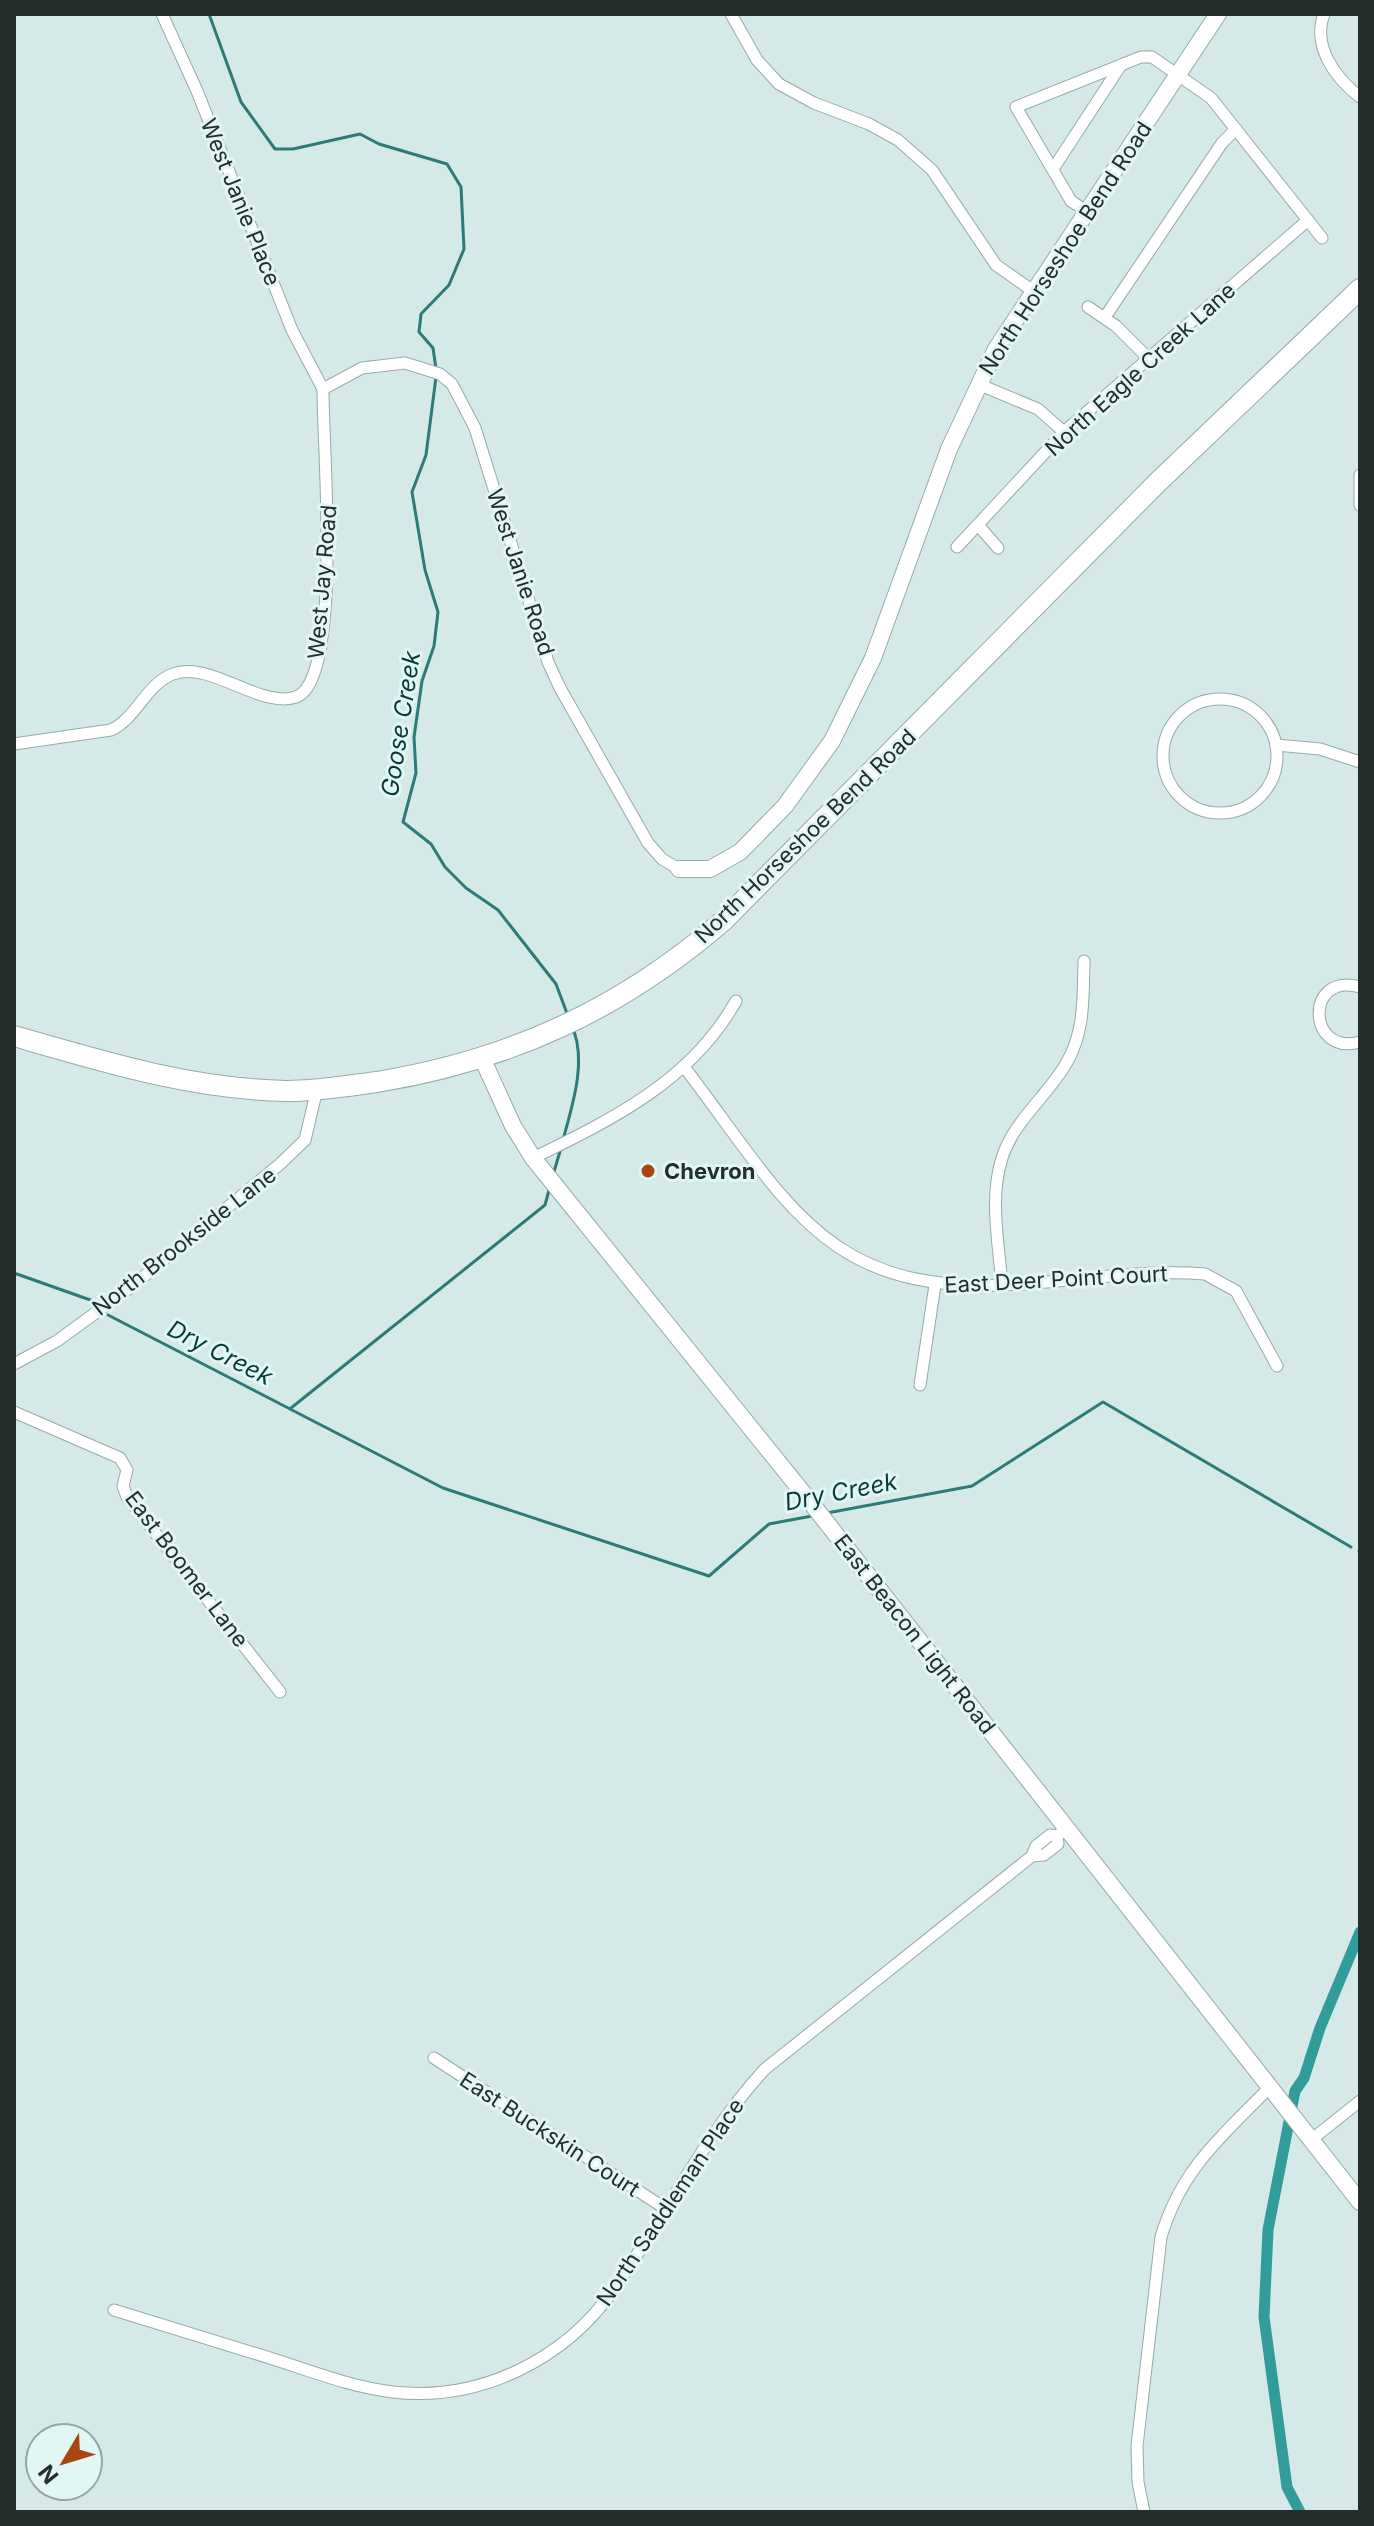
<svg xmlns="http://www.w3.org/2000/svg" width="1374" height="2526" font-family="Inter,sans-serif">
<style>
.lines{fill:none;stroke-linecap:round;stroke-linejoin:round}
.stream{stroke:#2d7b79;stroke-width:3}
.canal{stroke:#319c9a;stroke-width:11}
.street-casing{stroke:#96aaa9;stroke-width:13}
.secondary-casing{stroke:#96aaa9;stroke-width:18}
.highway-casing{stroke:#96aaa9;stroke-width:22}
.street{stroke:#fff;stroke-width:11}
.secondary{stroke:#fff;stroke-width:16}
.highway{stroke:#fff;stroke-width:20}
.poi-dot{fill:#a94510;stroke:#e1f6f5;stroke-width:3}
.labels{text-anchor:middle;stroke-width:6;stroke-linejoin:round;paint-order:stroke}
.street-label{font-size:22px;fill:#252d2d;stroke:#e1f6f5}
.poi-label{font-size:22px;font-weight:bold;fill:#252d2d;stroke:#e1f6f5;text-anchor:start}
.water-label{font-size:24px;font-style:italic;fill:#093a3a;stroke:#e1f6f5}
</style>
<rect width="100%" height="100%" fill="#d4e9e8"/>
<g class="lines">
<g class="stream">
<path d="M 209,14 L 241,102 L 275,149 L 293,149 L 360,134 L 379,144 L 447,164 L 461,187 L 464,249 L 449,285 L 421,314 L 419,332 L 433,348 L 436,369"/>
<path d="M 436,377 L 426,455 L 412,492 L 425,570 L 438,612 L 434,646 L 422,681 L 414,737 L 416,773 L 403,822 L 431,844 L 445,867 L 466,888 L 498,910 L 556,984 L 568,1016"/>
<path d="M 563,1140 C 572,1106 586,1065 574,1031"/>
<path d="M 553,1175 L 561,1148"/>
<path d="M 14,1273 L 96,1302"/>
<path d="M 108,1315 L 443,1488 L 709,1576 L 769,1524 L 812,1516"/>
<path d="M 291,1408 L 545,1205 L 549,1190"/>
<path d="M 827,1513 L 972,1486 L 1103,1402 L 1351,1547"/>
<path d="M 1359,1551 L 1360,1552"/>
</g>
<path class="canal" d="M 1300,2512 L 1287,2487 L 1264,2317 L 1268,2230 L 1295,2091 L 1304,2078 L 1320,2028 L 1360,1932"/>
<defs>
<g id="street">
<path d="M 162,14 L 197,91 L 292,330 L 323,389"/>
<path d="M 731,14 L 757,60 L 779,84 L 814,103 L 869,124 L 898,140 L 932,170 L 996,265 L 1033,291"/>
<path d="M 1324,14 C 1312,46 1335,78 1360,97"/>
<path d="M 1053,169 L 1121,65"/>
<path d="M 1086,211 L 1071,201 L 1016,107 L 1141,57 L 1152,57 L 1211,98 L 1322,238"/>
<path d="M 1088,307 L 1116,326 L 1148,358"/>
<path d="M 1105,317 L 1222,143 L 1236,129"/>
<path d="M 978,384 L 1038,409 L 1064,432"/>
<path d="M 323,389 L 362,368 L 405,363 L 440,374 L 452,384 L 475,428 L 548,662 L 560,688 L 648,843 L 662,859 L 679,869"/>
<path d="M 1360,475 L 1360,505"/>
<path d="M 978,525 L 998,548"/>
<path d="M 957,547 L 1064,432 L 1308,220"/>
<circle cx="1220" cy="756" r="57"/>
<path d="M 14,744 L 111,730 C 137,718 146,684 173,674 C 210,660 260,709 296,697 C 344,680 322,436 323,389"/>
<path d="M 1276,745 L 1320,749 L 1360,762"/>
<path d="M 1360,987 C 1304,971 1307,1057 1360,1042"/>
<path d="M 685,1068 C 790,1206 827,1298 1021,1284 C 1081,1280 1145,1269 1205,1274 L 1236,1291 L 1277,1366"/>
<path d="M 533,1158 C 613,1119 691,1081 736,1001"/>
<path d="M 1002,1286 C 999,1245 989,1198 1002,1158 C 1014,1120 1048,1096 1067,1062 C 1085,1031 1083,996 1084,961"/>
<path d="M 14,1364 L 57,1341 L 131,1287 L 280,1164 L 305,1140 L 317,1089"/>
<path d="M 920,1385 L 935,1285"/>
<path d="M 14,1412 L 120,1458 L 127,1470 L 123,1486 L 127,1497 L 280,1692"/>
<path d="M 1057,1836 L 1058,1844 L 1044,1855 L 1032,1856 L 1036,1846 L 1050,1835 L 1057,1836 L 1067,1828"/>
<path d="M 434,2058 L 666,2209"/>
<path d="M 1311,2140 L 1360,2101"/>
<path d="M 114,2310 C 166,2326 218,2342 270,2358 C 311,2371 351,2387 393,2392 C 479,2402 565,2360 614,2289 C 665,2217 705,2134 765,2069 L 1032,1856"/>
<path d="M 1144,2512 L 1138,2482 L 1137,2446 L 1161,2237 C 1181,2169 1222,2136 1270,2087"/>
</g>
<g id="secondary">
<path d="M 679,869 L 710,869 L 740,852 L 785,806 L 832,741 L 873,658 L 949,449 L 996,349 L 1218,14"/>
<path d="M 483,1060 L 513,1126 L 533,1158 L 812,1504 L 1360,2202"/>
</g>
<path id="highway" d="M 14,1036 C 104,1062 192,1089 286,1091 C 317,1091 347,1086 377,1082 C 511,1060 621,1009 723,921 L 1158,482 L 1360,289"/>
</defs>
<use href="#street" class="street-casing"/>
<use href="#secondary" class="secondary-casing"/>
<use href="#highway" class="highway-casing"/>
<use href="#street" class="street"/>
<use href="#secondary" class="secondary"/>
<use href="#highway" class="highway"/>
</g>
<circle class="poi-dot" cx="648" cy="1171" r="8"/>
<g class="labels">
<g class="street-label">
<text transform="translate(241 202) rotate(68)" y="8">West Janie Place</text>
<text transform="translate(1065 248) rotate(-57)" y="8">North Horseshoe Bend Road</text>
<text transform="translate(1140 369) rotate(-42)" y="8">North Eagle Creek Lane</text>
<text transform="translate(521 572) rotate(72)" y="8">West Janie Road</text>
<text transform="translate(322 582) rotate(-85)" y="8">West Jay Road</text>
<text transform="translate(805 836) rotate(-44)" y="8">North Horseshoe Bend Road</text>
<text transform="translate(184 1241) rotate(-38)" y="8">North Brookside Lane</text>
<text transform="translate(1056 1279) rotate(-3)" y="8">East Deer Point Court</text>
<text transform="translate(187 1569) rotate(53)" y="8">East Boomer Lane</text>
<text transform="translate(915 1634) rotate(52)" y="8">East Beacon Light Road</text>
<text transform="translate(550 2134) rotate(33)" y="8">East Buckskin Court</text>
<text transform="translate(670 2202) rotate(-56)" y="8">North Saddleman Place</text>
</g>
<g class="poi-label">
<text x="664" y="1179">Chevron</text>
</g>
<g class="water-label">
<text transform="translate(401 724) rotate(-81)" y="8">Goose Creek</text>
<text transform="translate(220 1353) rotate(27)" y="8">Dry Creek</text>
<text transform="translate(841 1492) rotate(-11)" y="8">Dry Creek</text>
</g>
</g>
<rect width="1374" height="2526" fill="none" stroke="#252d2d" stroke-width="32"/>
<g transform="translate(64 2462) rotate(232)"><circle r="38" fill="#e1f6f5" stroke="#96a6a5" stroke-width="2"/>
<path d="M0-6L14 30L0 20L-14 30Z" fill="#a94510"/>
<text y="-12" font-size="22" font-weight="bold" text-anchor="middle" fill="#252d2d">N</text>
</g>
</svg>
